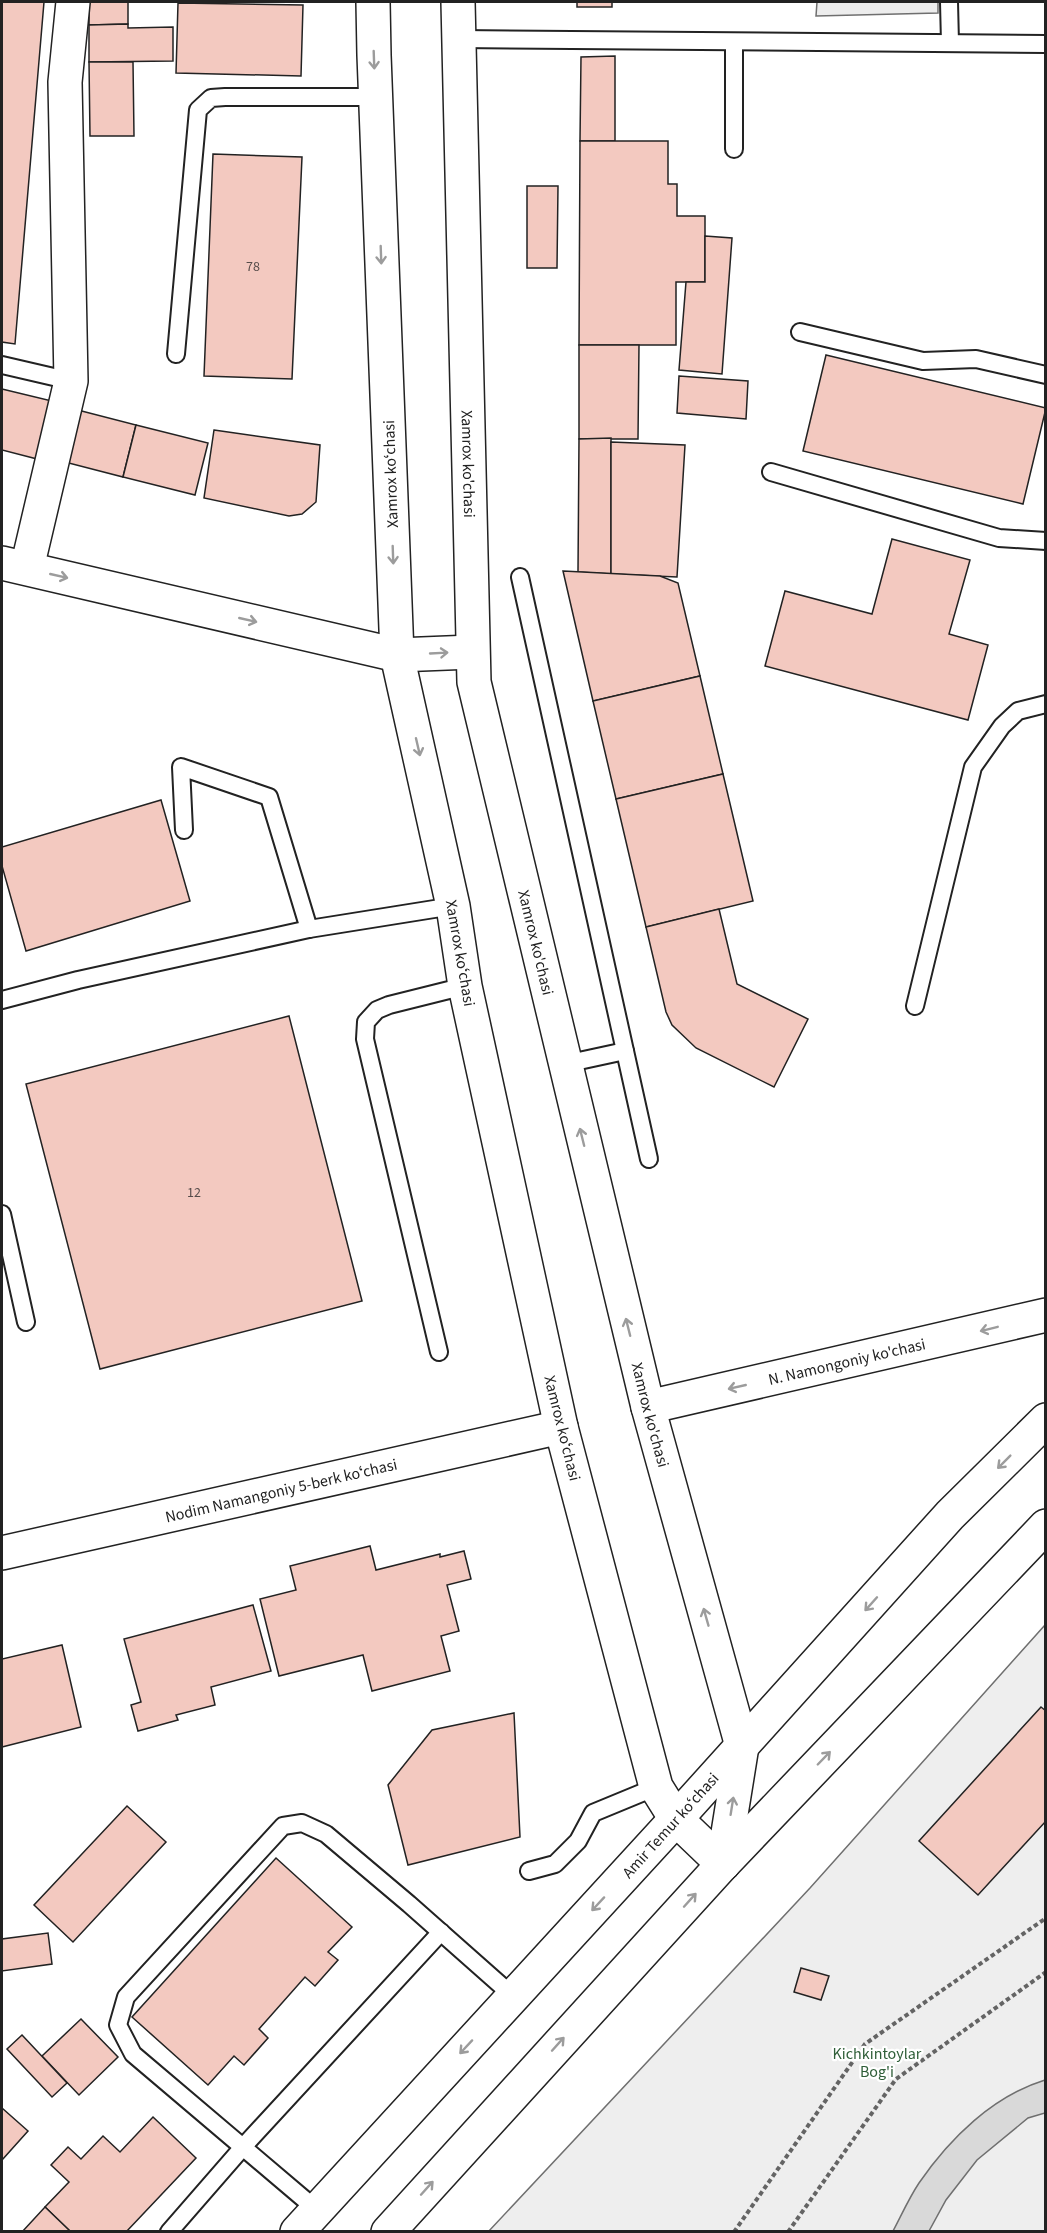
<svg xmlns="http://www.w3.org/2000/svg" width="1047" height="2233" font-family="'Source Sans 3',sans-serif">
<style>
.green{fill:#eee;stroke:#6f6f6f;stroke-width:1.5}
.parking{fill:#ededed;stroke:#6f6f6f;stroke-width:1.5}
.water{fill:#d9d9d9;stroke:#6f6f6f;stroke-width:1.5}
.building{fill:#f3c9c0;stroke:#222;stroke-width:1.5}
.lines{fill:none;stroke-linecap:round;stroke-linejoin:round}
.service-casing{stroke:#222;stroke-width:20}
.minor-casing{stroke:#222;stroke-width:36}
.secondary-casing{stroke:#222;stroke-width:36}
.primary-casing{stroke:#222;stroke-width:36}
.path{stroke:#646464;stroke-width:4;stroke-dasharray:4.5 3;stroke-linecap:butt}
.service{stroke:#fff;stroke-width:16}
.minor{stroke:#fff;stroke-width:33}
.secondary{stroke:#fff;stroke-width:33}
.primary{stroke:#fff;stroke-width:33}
.oneway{stroke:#9c9c9c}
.labels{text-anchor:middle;stroke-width:4.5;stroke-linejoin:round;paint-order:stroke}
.number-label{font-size:14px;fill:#564c4a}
.street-label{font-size:16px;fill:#222;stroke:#fff}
.park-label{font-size:16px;fill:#2f5e38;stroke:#fff}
</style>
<rect width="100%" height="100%" fill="#fff"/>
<path class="green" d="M 1045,1625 L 1045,2231 L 488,2232 L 810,1888 Z"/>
<path class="parking" d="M 817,2 L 938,2 L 938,13 L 816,16 Z"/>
<path class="water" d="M 1045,2080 L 1045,2113 L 1028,2118 L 977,2160 L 946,2200 L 929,2231 L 893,2231 C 901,2216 909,2198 919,2183 C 950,2138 993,2096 1045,2080 Z"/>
<g class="building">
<path d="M 2,2 L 44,2 L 15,344 L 2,342 Z"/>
<path d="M 89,2 L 128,2 L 128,24 L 89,25 Z"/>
<rect x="577" y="2" width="35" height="5"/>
<path d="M 178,3 L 303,5 L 301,76 L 176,73 Z"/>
<path d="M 128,24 L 128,28 L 173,27 L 173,61 L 89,62 L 89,25 Z"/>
<path d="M 615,56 L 615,141 L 580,141 L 581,57 Z"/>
<path d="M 89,62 L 133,62 L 134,136 L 90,136 Z"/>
<path d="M 580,141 L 668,141 L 668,184 L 677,184 L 677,216 L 705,216 L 705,282 L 676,282 L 676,345 L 579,345 Z"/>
<path d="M 213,154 L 302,157 L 292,379 L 204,376 Z"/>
<path d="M 527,186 L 558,186 L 557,268 L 527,268 Z"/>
<path d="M 705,236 L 732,238 L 722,374 L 679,370 L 686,282 L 705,282 Z"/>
<path d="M 579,345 L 639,345 L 638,439 L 579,439 Z"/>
<path d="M 826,355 L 1046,408 L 1023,504 L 803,451 Z"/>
<path d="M 679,376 L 748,381 L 746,419 L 677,413 Z"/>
<path d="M 2,389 L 56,402 L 41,460 L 2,450 Z"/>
<path d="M 70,408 L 136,425 L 123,477 L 57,460 Z"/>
<path d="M 136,425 L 208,443 L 195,495 L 123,477 Z"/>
<path d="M 214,430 L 320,445 L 316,502 L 302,514 L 289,516 L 204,498 Z"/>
<path d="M 611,438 L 611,574 L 578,572 L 579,439 Z"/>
<path d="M 611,442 L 685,445 L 677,577 L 611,574 Z"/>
<path d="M 892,539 L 970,560 L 949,634 L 988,645 L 968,720 L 765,666 L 785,591 L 872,614 Z"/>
<path d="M 563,571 L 660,576 L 678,583 L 700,676 L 593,701 Z"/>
<path d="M 700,676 L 723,774 L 616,799 L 593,701 Z"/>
<path d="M 723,774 L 753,901 L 646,927 L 616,799 Z"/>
<path d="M 161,800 L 190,901 L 26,951 L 2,866 L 2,847 Z"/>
<path d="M 719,909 L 737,984 L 808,1019 L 774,1087 L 696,1048 L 672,1025 L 666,1012 L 646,927 Z"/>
<path d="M 289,1016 L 362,1301 L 100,1369 L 26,1084 Z"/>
<path d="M 370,1546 L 376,1570 L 440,1554 L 440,1557 L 464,1551 L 471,1579 L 447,1585 L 459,1631 L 441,1636 L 450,1671 L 372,1691 L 363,1655 L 279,1676 L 260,1599 L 296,1590 L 290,1566 Z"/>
<path d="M 253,1605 L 271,1671 L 211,1687 L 215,1705 L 176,1715 L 178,1720 L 138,1731 L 131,1705 L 141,1702 L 124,1639 Z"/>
<path d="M 62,1645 L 81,1727 L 2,1747 L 2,1659 Z"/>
<path d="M 1041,1707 L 1046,1711 L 1046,1821 L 978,1895 L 919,1841 Z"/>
<path d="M 514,1713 L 520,1837 L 408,1865 L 388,1785 L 432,1730 Z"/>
<path d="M 127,1806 L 166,1842 L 73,1942 L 34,1905 Z"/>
<path d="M 276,1858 L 352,1927 L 328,1952 L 338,1960 L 315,1986 L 305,1977 L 259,2029 L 268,2038 L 244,2065 L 234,2056 L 208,2085 L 132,2017 Z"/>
<path d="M 48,1933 L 52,1964 L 2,1971 L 2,1939 Z"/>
<path d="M 801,1968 L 829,1976 L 821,2000 L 794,1992 Z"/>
<path d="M 81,2019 L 118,2057 L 79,2095 L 42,2056 Z"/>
<path d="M 22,2035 L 67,2083 L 52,2097 L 7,2049 Z"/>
<path d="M 2,2108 L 28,2131 L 2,2160 Z"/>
<path d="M 153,2117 L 196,2158 L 126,2232 L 71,2232 L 45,2207 L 69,2182 L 51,2165 L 68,2147 L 81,2159 L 103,2136 L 120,2152 Z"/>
<path d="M 45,2207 L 71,2232 L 22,2232 Z"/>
</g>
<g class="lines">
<defs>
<g id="service">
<path d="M 949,2 L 950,43"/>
<path d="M 459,39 L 1046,44"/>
<path d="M 734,42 L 734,149"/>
<path d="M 800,332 L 923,361 L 976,359 L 1046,375"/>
<path d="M 176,354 L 198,110 L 211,98 L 225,97 L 375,97"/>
<path d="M 2,365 L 71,381"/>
<path d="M 771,472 L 999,538 L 1046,541"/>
<path d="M 520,577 L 625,1051 L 565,1064"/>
<path d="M 184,830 L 181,767 L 269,797 L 309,929"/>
<path d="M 2,1000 L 78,980 L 309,929 L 453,906"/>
<path d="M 915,1006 L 973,767 L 1002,726 L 1018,711 L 1046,704"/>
<path d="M 625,1051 L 649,1159"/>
<path d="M 2,1214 L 26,1322"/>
<path d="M 439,1352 L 365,1039 L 366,1022 L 377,1010 L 389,1005 L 465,986"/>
<path d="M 529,1871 L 555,1864 L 578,1841 L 593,1813 L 656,1787"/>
<path d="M 317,2210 L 133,2054 L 118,2025 L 126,1997 L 283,1826 L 302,1823 L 326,1834 L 409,1904 L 513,1996"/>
<path d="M 169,2232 L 243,2147 L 441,1932"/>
</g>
<g id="minor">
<path d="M 27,568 L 71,381 L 65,82 L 73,2"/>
<path d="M 2,1553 L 561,1427"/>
</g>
<g id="secondary">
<path d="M 373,2 L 374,55 L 397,655 L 453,906 L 465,986 L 561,1427 L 656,1787 L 676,1819 L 723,1864"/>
<path id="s1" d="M 458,2 L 474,682 L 648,1407 L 742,1746 L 723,1864"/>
<path d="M 2,563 L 397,655 L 472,652"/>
<path id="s2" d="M 648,1407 L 1046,1315"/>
</g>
<g id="primary">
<path d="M 297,2232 L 676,1819 L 950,1515 L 1046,1420"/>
<path d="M 388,2232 L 723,1864 L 1046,1526"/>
</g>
</defs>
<use href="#service" class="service-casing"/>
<use href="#minor" class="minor-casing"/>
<use href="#secondary" class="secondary-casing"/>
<use href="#primary" class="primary-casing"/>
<g class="path">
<path d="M 734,2232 L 865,2044 L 1046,1918"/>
<path d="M 788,2232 L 896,2079 L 1046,1972"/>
</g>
<use href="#service" class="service"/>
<use href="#minor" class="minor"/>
<use href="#secondary" class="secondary"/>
<use href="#primary" class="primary"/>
</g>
<defs><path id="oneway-shaft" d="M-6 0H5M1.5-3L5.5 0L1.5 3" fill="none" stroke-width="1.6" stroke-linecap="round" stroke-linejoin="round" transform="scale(1.5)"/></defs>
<g class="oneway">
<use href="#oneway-shaft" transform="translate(374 60) rotate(88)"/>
<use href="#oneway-shaft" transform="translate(381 255) rotate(88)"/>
<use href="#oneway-shaft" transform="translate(393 555) rotate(88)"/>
<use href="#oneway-shaft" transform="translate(59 576) rotate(13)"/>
<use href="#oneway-shaft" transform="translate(248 620) rotate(13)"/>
<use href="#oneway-shaft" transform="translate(439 653) rotate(-3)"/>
<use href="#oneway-shaft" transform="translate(418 747) rotate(77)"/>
<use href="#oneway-shaft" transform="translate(582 1137) rotate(-104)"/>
<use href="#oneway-shaft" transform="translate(628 1327) rotate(-104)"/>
<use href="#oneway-shaft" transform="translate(989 1329) rotate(166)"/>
<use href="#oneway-shaft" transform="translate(737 1387) rotate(167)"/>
<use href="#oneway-shaft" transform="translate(1004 1462) rotate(135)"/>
<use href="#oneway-shaft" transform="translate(871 1604) rotate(132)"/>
<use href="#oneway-shaft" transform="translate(706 1617) rotate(-106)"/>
<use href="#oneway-shaft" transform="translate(824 1758) rotate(-46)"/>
<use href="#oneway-shaft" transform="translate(732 1806) rotate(-81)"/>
<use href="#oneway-shaft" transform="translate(690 1900) rotate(-48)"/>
<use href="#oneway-shaft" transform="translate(598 1904) rotate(133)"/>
<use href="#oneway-shaft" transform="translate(558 2044) rotate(-48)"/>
<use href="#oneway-shaft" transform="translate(466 2047) rotate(133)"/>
<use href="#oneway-shaft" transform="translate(427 2188) rotate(-48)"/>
</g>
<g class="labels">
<g class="number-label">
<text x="253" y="271">78</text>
<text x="194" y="1197">12</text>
</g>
<g class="street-label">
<text dy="6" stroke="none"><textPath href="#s1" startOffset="462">Xamrox ko'chasi</textPath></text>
<text transform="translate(390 474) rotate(-92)" y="6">Xamrox koʻchasi</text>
<text dy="6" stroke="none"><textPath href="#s1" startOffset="948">Xamrox ko'chasi</textPath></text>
<text transform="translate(461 953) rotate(80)" y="6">Xamrox koʻchasi</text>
<text dy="6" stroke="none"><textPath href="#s2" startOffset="204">N. Namongoniy ko'chasi</textPath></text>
<text dy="6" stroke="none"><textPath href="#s1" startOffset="1434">Xamrox ko'chasi</textPath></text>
<text transform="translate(563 1428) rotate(76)" y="6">Xamrox koʻchasi</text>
<text transform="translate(281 1490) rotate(-13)" y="6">Nodim Namangoniy 5-berk koʻchasi</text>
<text transform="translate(670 1825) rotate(-48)" y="6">Amir Temur koʻchasi</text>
</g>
<g class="park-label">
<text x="877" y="2059">Kichkintoylar<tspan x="877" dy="18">Bog'i</tspan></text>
</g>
</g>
<rect width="1047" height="2233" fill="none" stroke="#222222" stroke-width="6"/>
</svg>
